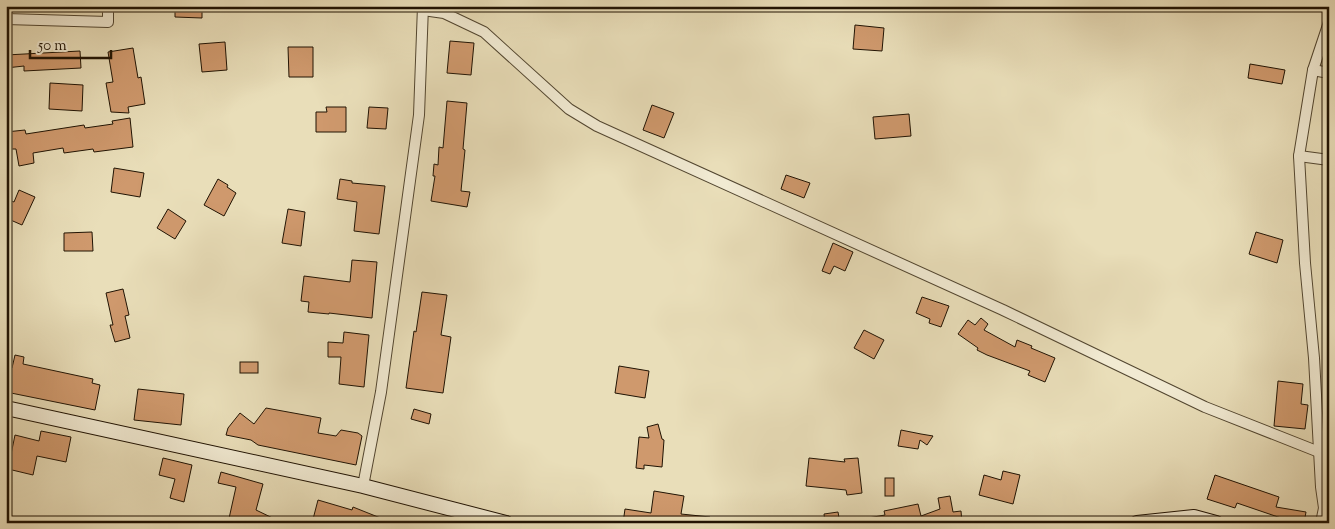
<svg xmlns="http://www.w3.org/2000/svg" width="1335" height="529" font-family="'Sorts Mill Goudy',serif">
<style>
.building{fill:#cf996d;stroke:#201303}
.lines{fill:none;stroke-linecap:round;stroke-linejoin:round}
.street-casing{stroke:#524630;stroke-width:12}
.secondary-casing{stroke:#201303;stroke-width:16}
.street{stroke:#f1ead2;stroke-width:10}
.secondary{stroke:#f1ead2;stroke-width:14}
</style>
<rect width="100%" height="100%" fill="#e9deb9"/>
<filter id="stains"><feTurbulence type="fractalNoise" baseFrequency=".004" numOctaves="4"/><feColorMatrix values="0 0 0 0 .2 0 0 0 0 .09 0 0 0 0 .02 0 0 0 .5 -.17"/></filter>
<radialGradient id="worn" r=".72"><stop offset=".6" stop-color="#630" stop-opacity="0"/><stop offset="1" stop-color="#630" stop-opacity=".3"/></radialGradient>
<g class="building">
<path d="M175,6H202V18L175,17Z"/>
<path d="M855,25L884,28L882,51L853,49Z"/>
<path d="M450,41L474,43L471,75L447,73Z"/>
<path d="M225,42L227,70L202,72L199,44Z"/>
<path d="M288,47H313V77H289Z"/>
<path d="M133,48L138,78L141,77L145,104L128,107L129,113L111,112L106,83L113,82L108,52Z"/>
<path d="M80,51L81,68L24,71V66L6,68V55Z"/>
<path d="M1250,64L1285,70L1282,84L1248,78Z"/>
<path d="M50,83L83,85L82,111L49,109Z"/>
<path d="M447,101L467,103L463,149L465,150L461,191L470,192L467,207L431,201L435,176H433L434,164L438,165L439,147L443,148Z"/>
<path d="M652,105L674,113L664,138L643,130Z"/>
<path d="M326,107H346V132H316V112H327Z"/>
<path d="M369,107L388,108L386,129L367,128Z"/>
<path d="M909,114L911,136L875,139L873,117Z"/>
<path d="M130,118L133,147L94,152L93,149L64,153L63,148L33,153L34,163L19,166L16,149H6V132L25,130L26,134L84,125L85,128L113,124L112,121Z"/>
<path d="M114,168L144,173L140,197L111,192Z"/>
<path d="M786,175L810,183L804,198L781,189Z"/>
<path d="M218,179L228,185L227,187L236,193L224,216L204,205Z"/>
<path d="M340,179L352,181V183L385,186L379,234L354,231L357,202L337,199Z"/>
<path d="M19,190L35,197L22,225L6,218V205L9,200L14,202Z"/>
<path d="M168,209L186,221L175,239L157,228Z"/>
<path d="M288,209L305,212L301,246L282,243Z"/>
<path d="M92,232L93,251H64V233Z"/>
<path d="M1256,232L1283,240L1277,263L1249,254Z"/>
<path d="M833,243L853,252L845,271L834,266L830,274L822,271Z"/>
<path d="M352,260L377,262L372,318L329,313V314L308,312L309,302L301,301L304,276L350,282Z"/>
<path d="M123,289L129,315L125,316L130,338L115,342L110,325H113L106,293Z"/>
<path d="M422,292L447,295L441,335L451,337L443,393L406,388L414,331L416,332Z"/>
<path d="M922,297L949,306L941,327L929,323L930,319L916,313Z"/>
<path d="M981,318L988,324L984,330L1015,347L1017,340L1032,346L1031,348L1055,358L1045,382L1028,375L1030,371L987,355L977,350L978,348L958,334L968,320L975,325Z"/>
<path d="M864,330L884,340L874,359L854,348Z"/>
<path d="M344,332L369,335L364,387L339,384L341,357H328V342L343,343Z"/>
<path d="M15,355L24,357L23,364L93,379L92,383L100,385L95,410L6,392V367L12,368Z"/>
<rect x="240" y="362" width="18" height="11"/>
<path d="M619,366L649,371L645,398L615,393Z"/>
<path d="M1278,381L1303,384L1301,404L1308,405L1305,429L1274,426Z"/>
<path d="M138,389L184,394L181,425L134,420Z"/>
<path d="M266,408L321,418L318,433L336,436L341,430L358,433L362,436L356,465L258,445L251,440L226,435L228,428L240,413L254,424Z"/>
<path d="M414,409L431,414L429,424L411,419Z"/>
<path d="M658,424L662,439L664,440L662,467L644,465V469L636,468L639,437L649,438L647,427Z"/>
<path d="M901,430L921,434L933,436L927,445L920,440L918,449L898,446Z"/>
<path d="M41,431L71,437L66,462L37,456L33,475L8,469L15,435L39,441Z"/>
<path d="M163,458L192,465L184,502L170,498L175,479L159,475Z"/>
<path d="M809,458L845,462L844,459L858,458L862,493L847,495L846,490L806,486Z"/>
<path d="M1003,471L1020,475L1013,504L979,495L984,475L1001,480Z"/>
<path d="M221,472L263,484L256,510L283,523H228L236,487L218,483Z"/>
<path d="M1215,475L1279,497L1276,507L1306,512L1304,523L1281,519V518L1237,503L1235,508L1207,499Z"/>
<rect x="885" y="478" width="9" height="18"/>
<path d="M654,491L684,496L681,514L710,517L709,523H623L625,509L651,513Z"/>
<path d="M950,496L953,512L961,511L962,523H940L939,519L928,523H868V518L885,515L884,511L918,504L921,516L940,509L938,498Z"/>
<path d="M318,500L352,510L353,507L393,523H312Z"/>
<path d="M838,512L840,523H825L824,514Z"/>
</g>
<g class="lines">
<defs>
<g id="street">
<path d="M423,10L444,13L484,32L569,109L597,126L1003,310L1205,407L1319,452"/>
<path d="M6,19L108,22V6"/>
<path d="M1313,70L1329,73"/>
<path d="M1299,156L1329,160"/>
<path d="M363,486L381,392L419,115L423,6"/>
<path d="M1321,523L1324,508L1321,487L1314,358L1305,263L1299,156L1313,70L1329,22"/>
</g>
<g id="secondary">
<path d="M6,408L363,486L506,523"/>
<path d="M1137,523L1194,517L1216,523"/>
</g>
</defs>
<use href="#street" class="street-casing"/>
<use href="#secondary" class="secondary-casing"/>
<use href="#street" class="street"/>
<use href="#secondary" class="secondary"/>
</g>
<rect width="1335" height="529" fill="none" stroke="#e9deb9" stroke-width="25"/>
<rect x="8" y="8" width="1320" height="514" fill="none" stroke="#201303" stroke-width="2.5"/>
<rect x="12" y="12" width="1310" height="504" fill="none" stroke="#201303"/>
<path d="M30 50v8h81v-8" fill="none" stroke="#201303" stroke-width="2.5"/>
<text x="38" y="50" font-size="15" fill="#201303" stroke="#f1ead2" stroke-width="4" paint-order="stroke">50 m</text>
<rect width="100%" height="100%" filter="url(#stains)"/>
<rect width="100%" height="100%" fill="url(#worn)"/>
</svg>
